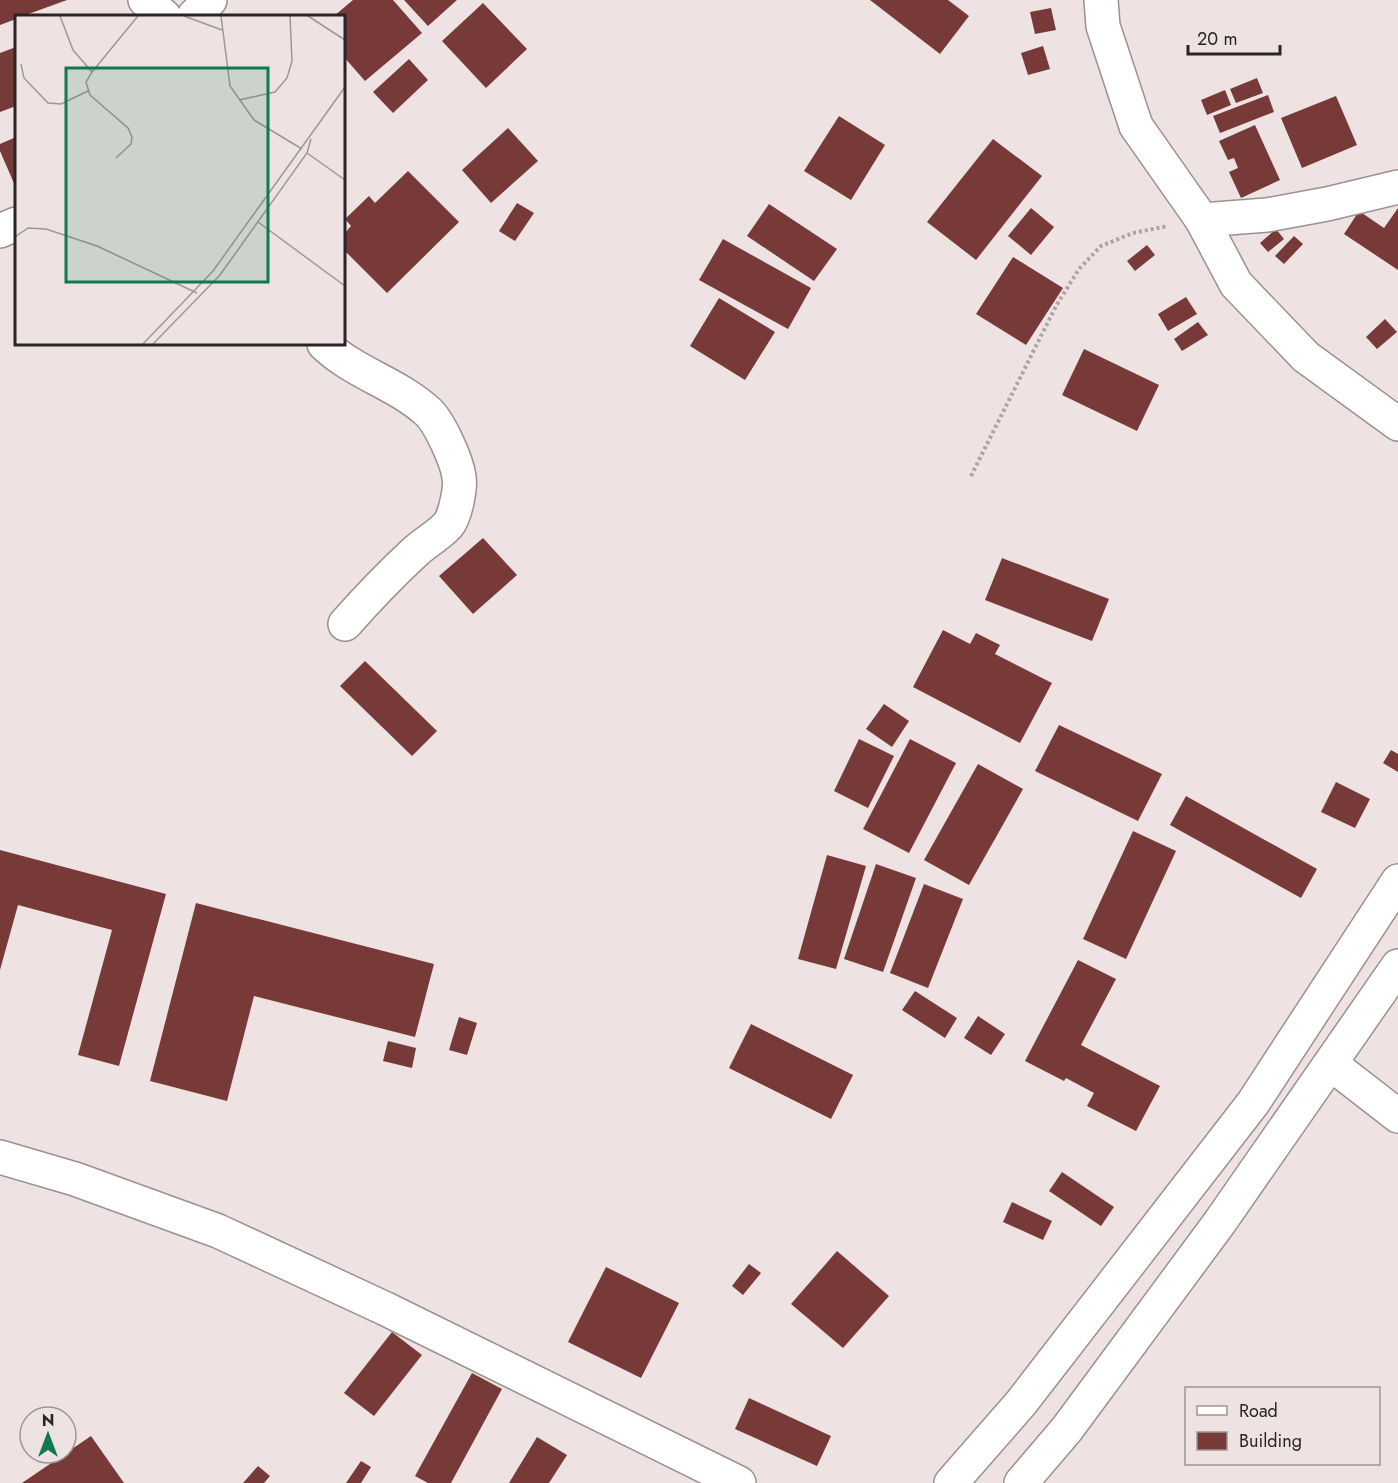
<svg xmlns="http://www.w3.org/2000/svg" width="1398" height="1483" font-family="Jost,sans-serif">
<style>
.building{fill:#773a39}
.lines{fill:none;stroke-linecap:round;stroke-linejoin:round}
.minor-casing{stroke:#9b9190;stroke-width:36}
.primary-casing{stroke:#9b9190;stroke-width:36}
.path{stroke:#aca3a2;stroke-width:4;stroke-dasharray:3 3;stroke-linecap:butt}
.minor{stroke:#fff;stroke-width:33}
.primary{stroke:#fff;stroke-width:33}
.inset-road{fill:none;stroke:#9f9796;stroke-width:1.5}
.view{fill:#107852;fill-opacity:0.15;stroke:#107852;stroke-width:3}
.inset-edge{fill:none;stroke:#292524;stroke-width:3}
</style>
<rect width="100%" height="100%" fill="#eee3e2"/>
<g class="building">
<path d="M0,0H67L23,16H16V19L0,25Z"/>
<path d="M353,0H393L422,33L365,81L344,57V16H334Z"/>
<path d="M404,0H457L428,26Z"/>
<path d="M870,0H948L969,16L940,54Z"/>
<path d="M483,3L527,49L486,88L442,41Z"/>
<path d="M1051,8L1056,30L1035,34L1030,12Z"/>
<path d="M1043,46L1050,69L1028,75L1021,53Z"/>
<path d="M16,47V106L0,112V53Z"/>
<path d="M409,59L428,80L393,113L373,92Z"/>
<path d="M1257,78L1263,93L1236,103L1230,89Z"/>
<path d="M1225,90L1231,105L1207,115L1201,100Z"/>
<path d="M1268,95L1274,112L1220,133L1213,116Z"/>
<path d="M1336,96L1357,145L1302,168L1281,118Z"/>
<path d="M839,116L885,145L851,200L804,171Z"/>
<path d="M1255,125L1280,180L1241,198L1229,172L1238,168L1234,158L1228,160L1219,141Z"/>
<path d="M508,128L538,161L491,203L462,170Z"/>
<path d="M16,137V188L0,151V144Z"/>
<path d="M993,139L1042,176L976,260L927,222Z"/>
<path d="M408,171L459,222L387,293L344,250V234L351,226L345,219L369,196L375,203Z"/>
<path d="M517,203L534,213L515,241L499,231Z"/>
<path d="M769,204L837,249L814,281L747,236Z"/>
<path d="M1031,208L1054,227L1031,255L1008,236Z"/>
<path d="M1398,208V270L1344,234L1359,211L1384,228Z"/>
<path d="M1276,229L1284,239L1268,252L1260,243Z"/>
<path d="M1294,236L1303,244L1284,264L1275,256Z"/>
<path d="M723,239L811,288L788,329L699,280Z"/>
<path d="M1147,245L1155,255L1135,271L1127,261Z"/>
<path d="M1013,257L1063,288L1026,345L976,314Z"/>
<path d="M1186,297L1197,314L1168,331L1158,314Z"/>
<path d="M719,298L775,332L745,380L690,346Z"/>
<path d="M1385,319L1397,332L1377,349L1366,337Z"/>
<path d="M1198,322L1208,335L1182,351L1174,339Z"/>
<path d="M1084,349L1159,385L1137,431L1062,395Z"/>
<path d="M483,538L517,575L473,614L439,576Z"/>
<path d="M1002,558L1109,599L1092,641L985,600Z"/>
<path d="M943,630L970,644L976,633L1000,645L995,654L1052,683L1020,743L913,687Z"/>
<path d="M365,661L437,731L412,756L340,686Z"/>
<path d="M884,704L909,721L892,747L866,729Z"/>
<path d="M1059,725L1162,774L1138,821L1035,771Z"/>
<path d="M859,739L894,756L868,808L834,791Z"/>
<path d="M910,739L956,763L909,853L863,829Z"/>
<path d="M1391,750L1398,754V772L1383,763Z"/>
<path d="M978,764L1023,789L969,885L924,860Z"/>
<path d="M1336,782L1370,799L1355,828L1321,812Z"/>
<path d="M1186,796L1317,869L1301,898L1170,825Z"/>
<path d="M1133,831L1176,851L1126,959L1083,939Z"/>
<path d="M0,850L166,894L119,1066L78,1055L112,930L18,905L0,970Z"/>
<path d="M827,855L866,866L836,969L798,959Z"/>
<path d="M876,864L916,878L883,972L844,959Z"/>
<path d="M924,884L963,899L928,988L890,973Z"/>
<path d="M196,903L434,964L415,1037L254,996L227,1101L150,1081Z"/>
<path d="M1078,960L1116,979L1081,1045L1160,1086L1136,1131L1087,1106L1094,1093L1066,1078L1064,1081L1025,1061Z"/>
<path d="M915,991L957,1018L945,1038L902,1010Z"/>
<path d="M978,1016L1005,1034L991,1055L964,1038Z"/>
<path d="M459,1017L477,1023L467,1055L449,1050Z"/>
<path d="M751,1024L853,1075L831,1119L729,1068Z"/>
<path d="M388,1041L416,1048L412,1068L383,1061Z"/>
<path d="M1062,1172L1114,1207L1101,1226L1049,1191Z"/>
<path d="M1012,1202L1052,1221L1043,1240L1003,1222Z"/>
<path d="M837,1251L889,1296L843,1348L791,1304Z"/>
<path d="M749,1264L761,1273L743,1295L732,1286Z"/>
<path d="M606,1267L679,1303L641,1378L568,1342Z"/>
<path d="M392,1332L422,1355L374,1416L344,1393Z"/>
<path d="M472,1373L502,1389L451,1483H428L415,1476Z"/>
<path d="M749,1398L831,1436L817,1466L735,1429Z"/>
<path d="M91,1436L124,1483H22Z"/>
<path d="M537,1437L567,1455L549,1483H509Z"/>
<path d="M361,1461L371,1467L361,1483H346Z"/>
<path d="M258,1466L270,1476L264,1483H243Z"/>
</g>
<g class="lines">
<defs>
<g id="minor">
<path d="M145,0L164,16"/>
<path d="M194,16L210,0"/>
<path d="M1202,220L1267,215L1327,204L1398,187"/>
<path d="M0,231L16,224"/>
<path d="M324,344C354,373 396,383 427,411C439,421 457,461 459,477C461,488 455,517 448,525C439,535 426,542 416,551C391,574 368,598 345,624"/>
<path d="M1331,1064L1398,1116"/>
<path d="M0,1157L75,1179L218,1231L386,1309L739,1483"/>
</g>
<g id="primary">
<path d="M1101,0L1103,26L1136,126L1202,220L1236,284L1306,357L1398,424"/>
<path d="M951,1483L1021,1403L1253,1103L1398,881"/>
<path d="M1021,1483L1067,1429L1220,1222L1398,966"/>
</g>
</defs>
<use href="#minor" class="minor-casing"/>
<use href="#primary" class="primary-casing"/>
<path class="path" d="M971,476L1056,306L1079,269L1101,246L1133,233L1168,226"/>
<use href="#minor" class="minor"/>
<use href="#primary" class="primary"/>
</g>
<g transform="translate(15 15)">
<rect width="330" height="330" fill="#eee3e2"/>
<path class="inset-road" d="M45,1L58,35L77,57L123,1M169,1L207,15M206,1L215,71L239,105L287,134M293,1L330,25M6,49L9,63L33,88L46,89L73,76M77,57L71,67L75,80L113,113L117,122L116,129L101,143M224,85L260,77L272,63L277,46L275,1M292,138L330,165M243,207L330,271M0,222L13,213L31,214L82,231L182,278M128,329L198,256L330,72M138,329L205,260L292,138L296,124"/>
<path class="view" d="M51,53H253V267H51Z"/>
<rect width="330" height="330" class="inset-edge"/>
</g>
<rect x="1185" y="1387" width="195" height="78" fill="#eee3e2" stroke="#9f9796" stroke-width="1.5"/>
<rect x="1197" y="1406" width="30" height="9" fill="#ffffff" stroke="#9f9796" stroke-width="1.5"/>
<text x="1239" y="1417" font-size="18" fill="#292524">Road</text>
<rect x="1197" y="1432" width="30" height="18" fill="#773a39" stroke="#9f9796" stroke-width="1.5"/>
<text x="1239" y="1447" font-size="18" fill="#292524">Building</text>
<g transform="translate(48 1435)"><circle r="28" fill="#eee3e2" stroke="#9f9796" stroke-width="1.5"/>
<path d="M0-4.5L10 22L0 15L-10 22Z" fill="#107852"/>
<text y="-9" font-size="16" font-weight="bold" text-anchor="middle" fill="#292524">N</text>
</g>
<path d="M1188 45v9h92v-9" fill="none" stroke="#292524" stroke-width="3"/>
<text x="1197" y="45" font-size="18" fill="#292524" stroke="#eee3e2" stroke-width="4.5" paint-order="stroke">20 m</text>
</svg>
